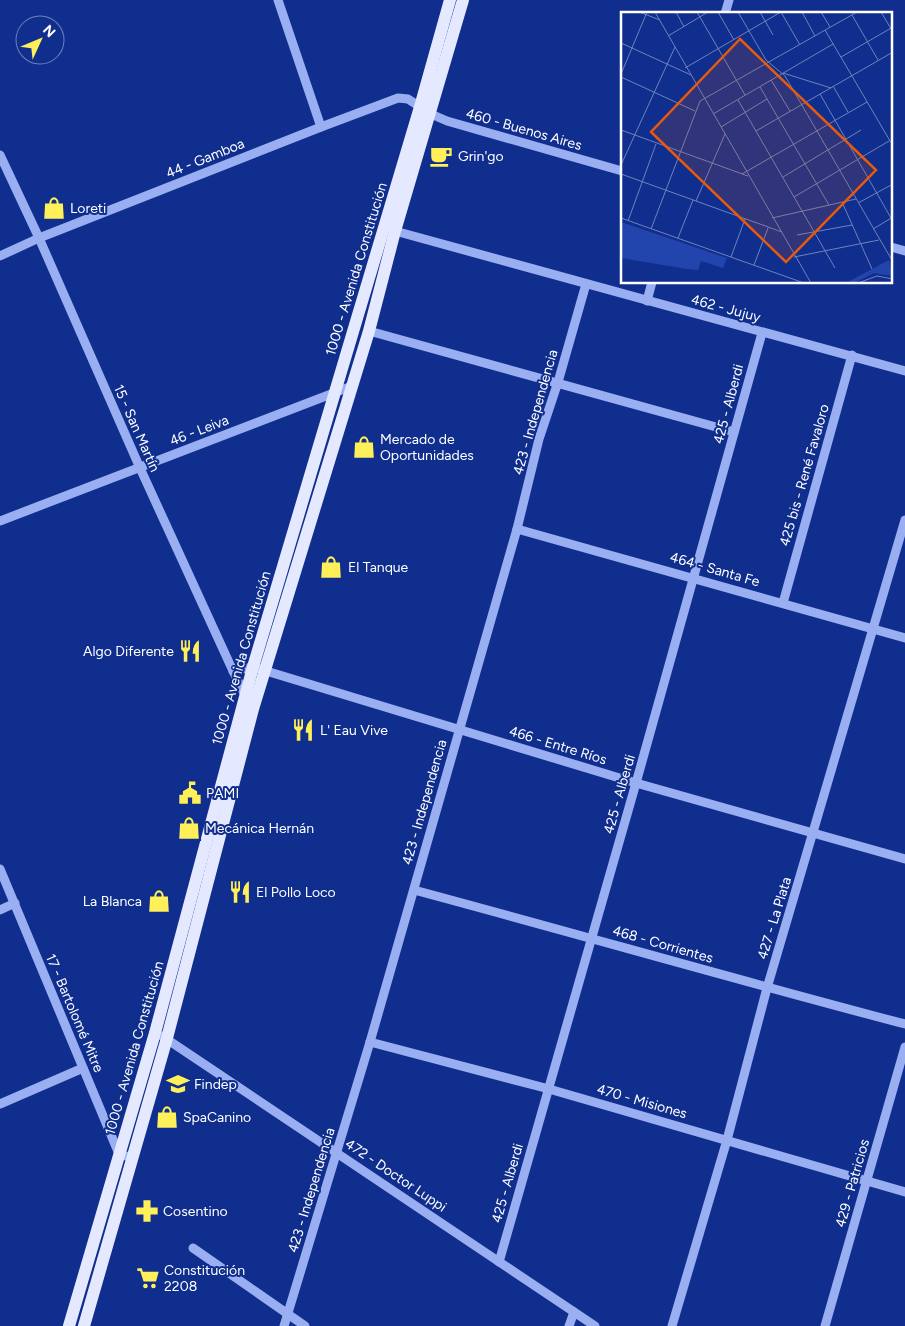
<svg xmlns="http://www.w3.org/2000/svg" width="905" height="1326" font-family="Figtree,sans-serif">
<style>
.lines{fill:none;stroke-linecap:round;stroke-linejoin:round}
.minor{stroke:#99aff2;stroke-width:9}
.major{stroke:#e4e9ff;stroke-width:12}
.labels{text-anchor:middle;stroke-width:4;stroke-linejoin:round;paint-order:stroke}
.street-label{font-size:14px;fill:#fff;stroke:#102e8d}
.poi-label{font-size:14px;fill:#fff;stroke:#102e8d;text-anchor:start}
.inset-road{fill:none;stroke:#7082bb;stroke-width:1}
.view{fill:#e8590c;fill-opacity:0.15;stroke:#e8590c;stroke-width:2.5}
.inset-edge{fill:none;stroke:#fff;stroke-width:2.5}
</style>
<rect width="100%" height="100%" fill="#102e8d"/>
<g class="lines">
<g class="minor">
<path d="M278,0L321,127"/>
<path d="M725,14L729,0"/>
<path d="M0,155L39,238L140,468L233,671L246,697"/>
<path d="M395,231L905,371"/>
<path d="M891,247L905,251"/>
<path d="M0,256L39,238L321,127L398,98L408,99L431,114L447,121L622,171"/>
<path d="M647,301L652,282"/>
<path d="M369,331L734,432"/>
<path d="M0,521L352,386"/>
<path d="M517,529L905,638"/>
<path d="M783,603L852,355"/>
<path d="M233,671L253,667L636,783L905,859"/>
<path d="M0,869L119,1154L133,1158"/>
<path d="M414,890C578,934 741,981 905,1024"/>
<path d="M0,910L15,903"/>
<path d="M162,1036L595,1326"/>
<path d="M370,1042L549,1089L905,1192"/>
<path d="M0,1104L83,1068"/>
<path d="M193,1248L305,1326"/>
<path d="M499,1262L636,783L762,333"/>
<path d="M284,1326L370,1042L517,529L539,439L558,382L586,284"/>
<path d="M569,1326L574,1312"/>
<path d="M672,1326L727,1140L767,988L905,520"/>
<path d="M825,1326L905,1047"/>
</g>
<g class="major">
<path d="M69,1326L155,1033L253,667L420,107L450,0"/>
<path d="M84,1326L167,1038L253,709L369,331L395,231L463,0"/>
</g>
</g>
<defs>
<symbol id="cafe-bare" viewBox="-9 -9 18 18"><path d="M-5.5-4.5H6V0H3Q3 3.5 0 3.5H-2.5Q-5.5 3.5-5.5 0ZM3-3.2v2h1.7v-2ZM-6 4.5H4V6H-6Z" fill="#fff05a" stroke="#102e8d" stroke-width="2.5" paint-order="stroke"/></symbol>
<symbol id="shop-bare" viewBox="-9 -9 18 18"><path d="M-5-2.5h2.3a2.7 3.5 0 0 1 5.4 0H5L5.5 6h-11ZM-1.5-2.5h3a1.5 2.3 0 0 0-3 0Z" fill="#fff05a" stroke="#102e8d" stroke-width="2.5" paint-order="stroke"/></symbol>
<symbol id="restaurant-bare" viewBox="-9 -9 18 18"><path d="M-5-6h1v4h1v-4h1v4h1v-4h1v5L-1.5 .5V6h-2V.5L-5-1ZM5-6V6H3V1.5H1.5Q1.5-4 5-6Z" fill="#fff05a" stroke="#102e8d" stroke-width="2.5" paint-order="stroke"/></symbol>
<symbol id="civic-bare" viewBox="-9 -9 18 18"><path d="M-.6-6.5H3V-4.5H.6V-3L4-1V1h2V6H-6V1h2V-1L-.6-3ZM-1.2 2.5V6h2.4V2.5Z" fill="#fff05a" stroke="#102e8d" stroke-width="2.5" paint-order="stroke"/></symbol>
<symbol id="university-bare" viewBox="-9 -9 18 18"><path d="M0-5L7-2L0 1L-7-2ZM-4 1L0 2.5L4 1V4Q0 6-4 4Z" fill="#fff05a" stroke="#102e8d" stroke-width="2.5" paint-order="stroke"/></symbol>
<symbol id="pharmacy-bare" viewBox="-9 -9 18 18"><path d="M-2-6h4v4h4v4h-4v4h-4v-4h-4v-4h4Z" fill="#fff05a" stroke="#102e8d" stroke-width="2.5" paint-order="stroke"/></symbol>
<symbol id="supermarket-bare" viewBox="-9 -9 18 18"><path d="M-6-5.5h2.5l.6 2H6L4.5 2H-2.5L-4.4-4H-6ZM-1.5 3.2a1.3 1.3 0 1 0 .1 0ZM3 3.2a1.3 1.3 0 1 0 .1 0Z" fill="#fff05a" stroke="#102e8d" stroke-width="2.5" paint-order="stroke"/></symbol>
</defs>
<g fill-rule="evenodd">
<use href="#cafe-bare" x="425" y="140" width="32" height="32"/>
<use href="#shop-bare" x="38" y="192" width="32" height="32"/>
<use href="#shop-bare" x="348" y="431" width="32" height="32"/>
<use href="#shop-bare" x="315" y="551" width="32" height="32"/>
<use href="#restaurant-bare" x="174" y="635" width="32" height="32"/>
<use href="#restaurant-bare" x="287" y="714" width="32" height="32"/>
<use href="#civic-bare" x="174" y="777" width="32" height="32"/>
<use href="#shop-bare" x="173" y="812" width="32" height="32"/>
<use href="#restaurant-bare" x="224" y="876" width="32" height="32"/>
<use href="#shop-bare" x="143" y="885" width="32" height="32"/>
<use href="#university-bare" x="162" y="1068" width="32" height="32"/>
<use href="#shop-bare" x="151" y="1101" width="32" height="32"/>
<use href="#pharmacy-bare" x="131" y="1195" width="32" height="32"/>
<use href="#supermarket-bare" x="132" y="1262" width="32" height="32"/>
</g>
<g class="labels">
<g class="street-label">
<text transform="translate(524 129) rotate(16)" y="5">460 - Buenos Aires</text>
<text transform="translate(205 158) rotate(-22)" y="5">44 - Gamboa</text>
<text transform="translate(356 269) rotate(-73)" y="5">1000 - Avenida Constitución</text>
<text transform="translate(726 308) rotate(15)" y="5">462 - Jujuy</text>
<text transform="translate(728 404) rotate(-75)" y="5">425 - Alberdi</text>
<text transform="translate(535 412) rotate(-74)" y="5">423 - Independencia</text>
<text transform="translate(137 428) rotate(66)" y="5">15 - San Martín</text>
<text transform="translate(199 430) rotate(-21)" y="5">46 - Leiva</text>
<text transform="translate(804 475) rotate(-74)" y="5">425 bis - René Favaloro</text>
<text transform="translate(715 569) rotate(16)" y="5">464 - Santa Fe</text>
<text transform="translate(241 658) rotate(-74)" y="5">1000 - Avenida Constitución</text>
<text transform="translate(558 745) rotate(17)" y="5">466 - Entre Ríos</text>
<text transform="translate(619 794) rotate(-74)" y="5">425 - Alberdi</text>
<text transform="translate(424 802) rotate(-74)" y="5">423 - Independencia</text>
<text transform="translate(774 918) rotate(-73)" y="5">427 - La Plata</text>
<text transform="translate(663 944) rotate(16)" y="5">468 - Corrientes</text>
<text transform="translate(75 1013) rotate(67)" y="5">17 - Bartolomé Mitre</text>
<text transform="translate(134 1048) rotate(-74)" y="5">1000 - Avenida Constitución</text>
<text transform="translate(642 1101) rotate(16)" y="5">470 - Misiones</text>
<text transform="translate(396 1175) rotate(34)" y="5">472 - Doctor Luppi</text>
<text transform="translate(507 1183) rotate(-74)" y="5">425 - Alberdi</text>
<text transform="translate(852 1183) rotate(-74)" y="5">429 - Patricios</text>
<text transform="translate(311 1190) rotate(-73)" y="5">423 - Independencia</text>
</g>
<g class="poi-label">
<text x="458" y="161">Grin'go</text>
<text x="70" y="213">Loreti</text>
<text x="380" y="444">Mercado de<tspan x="380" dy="16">Oportunidades</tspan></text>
<text x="348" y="572">El Tanque</text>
<text x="174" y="656" text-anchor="end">Algo Diferente</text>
<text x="320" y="735">L' Eau Vive</text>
<text x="206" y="798">PAMI</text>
<text x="205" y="833">Mecánica Hernán</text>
<text x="256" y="897">El Pollo Loco</text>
<text x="142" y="906" text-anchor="end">La Blanca</text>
<text x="194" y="1089">Findep</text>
<text x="183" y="1122">SpaCanino</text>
<text x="163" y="1216">Cosentino</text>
<text x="164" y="1275">Constitución<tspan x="164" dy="16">2208</tspan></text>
</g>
</g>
<g transform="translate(621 12)">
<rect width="271" height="271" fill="#102e8d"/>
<path d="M0,210L106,246L102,256L80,249L77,258L66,257L0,246ZM268,248L271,264L253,261L233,271H225Z" fill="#2245ad"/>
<path class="inset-road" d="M18,0L39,8M34,0L190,271M55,0L63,15M76,0L124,83M97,0L113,28M117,0L145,48L164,64L272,250M139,0L152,23M181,0L194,24M200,0L209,15M260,0L272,20M231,3L257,48M204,18L272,134M47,24L87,0M0,31L70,63M220,45L272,15M64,56L160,0L179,33M162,61L210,76M0,62L26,0M0,65L74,99M150,68L169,99M212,74L227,100M139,75L208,193M199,82L270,206M117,88L214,256M92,102L212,32M100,115L146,87M0,118L127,164M135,119L272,40M0,153L54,35M0,162L161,220M121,162L246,90M162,165L240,118M173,185L268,129M75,189L104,122M221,190L251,257M237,191L272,172M0,206L183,271M151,206L235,187M7,209L35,132M30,217L79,89L236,0M252,217L272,205M176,223L231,213M57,226L72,188M110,245L124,207M173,245L258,228M133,253L147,216M237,271L256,264L272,267"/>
<path class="view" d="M119,27L255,158L165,250L30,120Z"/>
<rect width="271" height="271" class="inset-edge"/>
</g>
<g transform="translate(40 40) rotate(46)"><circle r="24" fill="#102e8d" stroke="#7082bb"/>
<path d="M0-4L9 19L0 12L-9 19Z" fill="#fff05a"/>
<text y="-8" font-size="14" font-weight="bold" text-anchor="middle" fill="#ffffff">N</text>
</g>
</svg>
